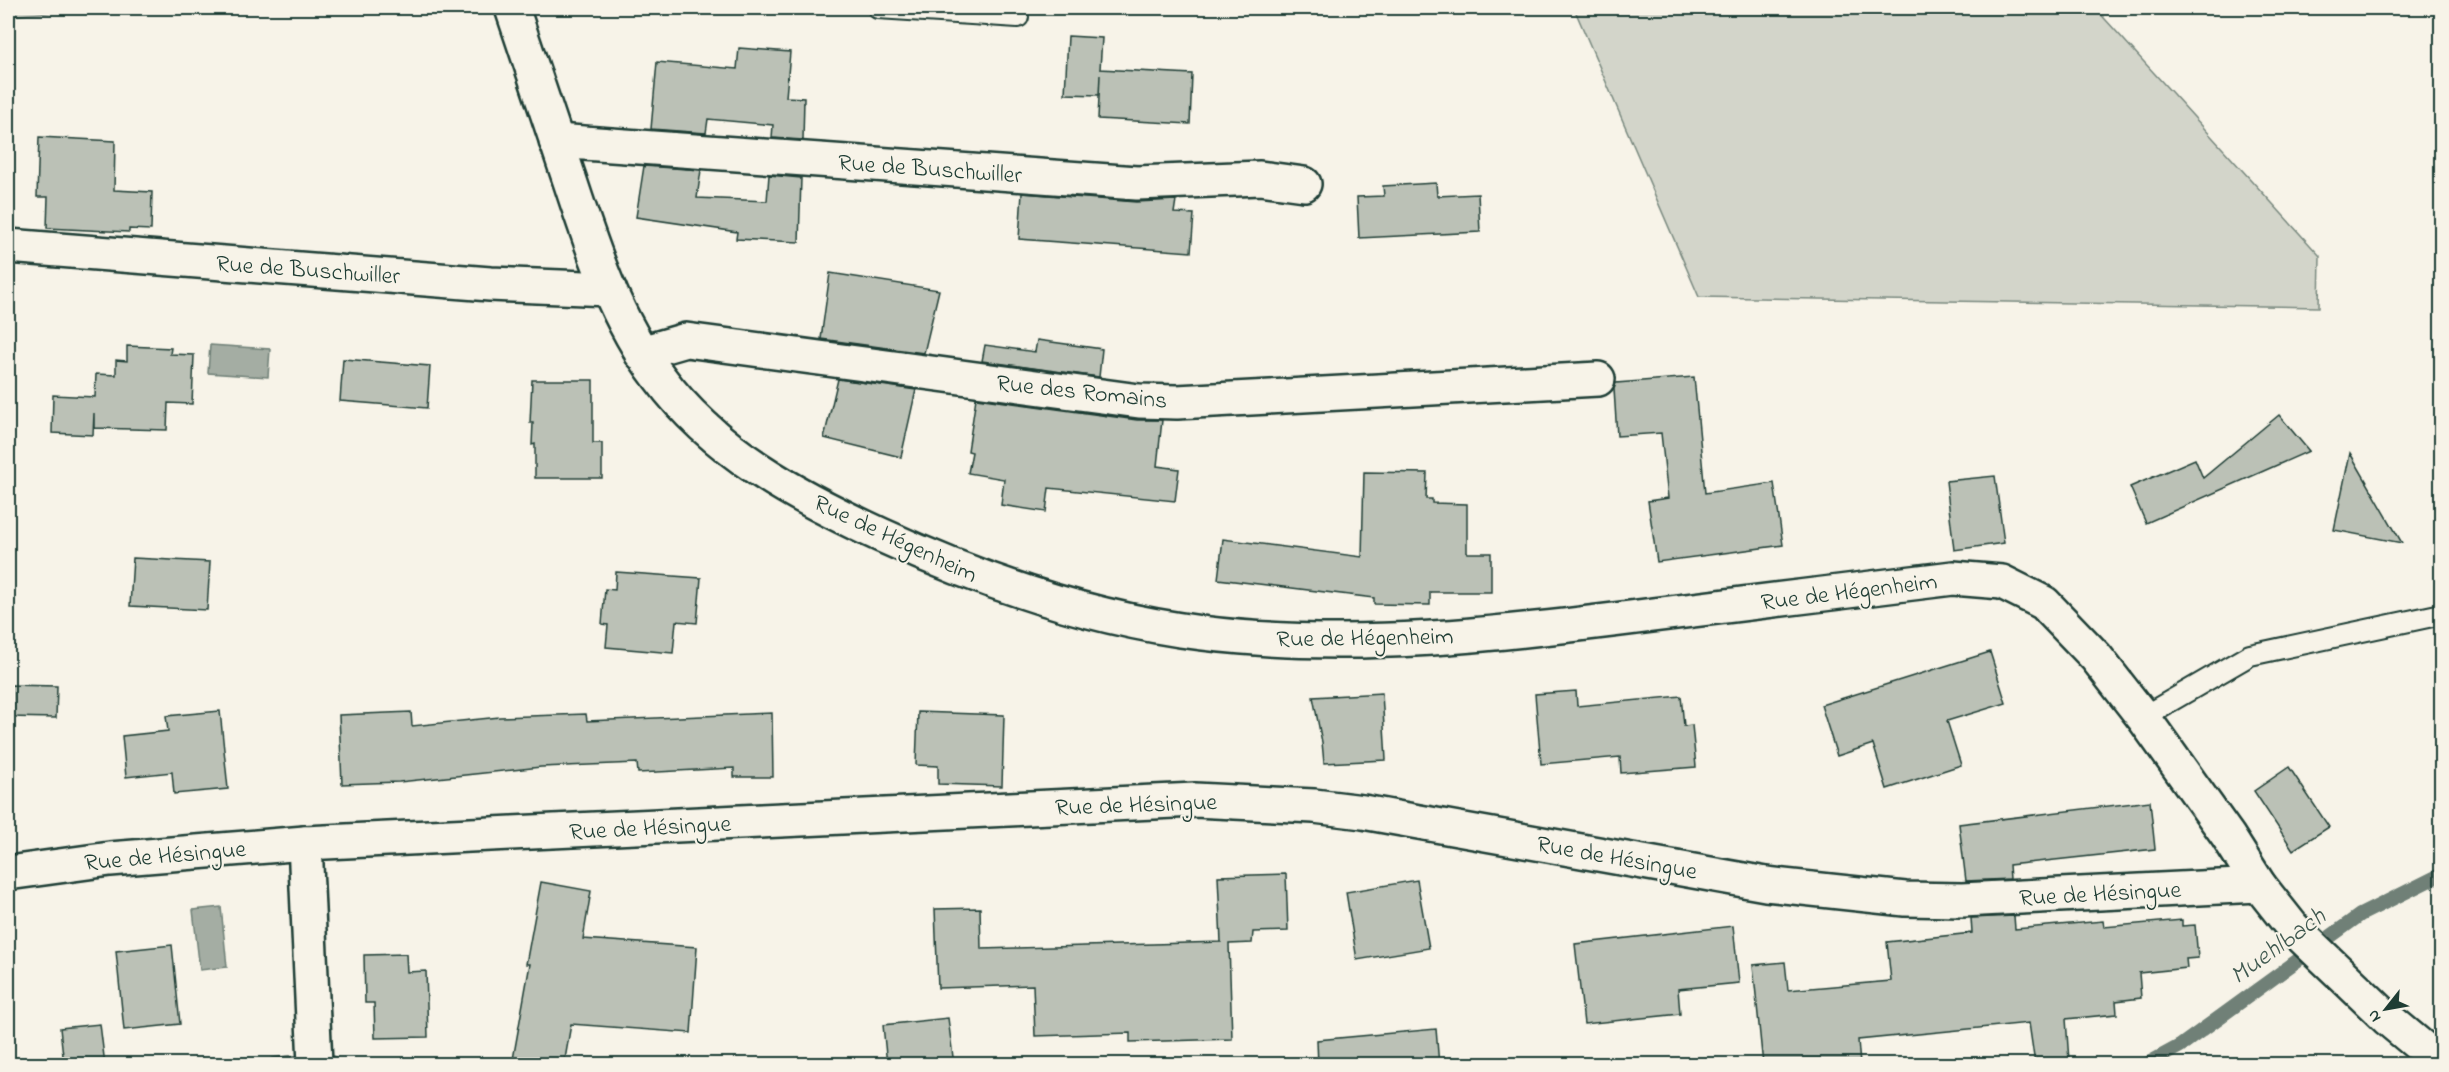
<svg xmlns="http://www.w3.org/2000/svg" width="2449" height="1072" font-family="'Indie Flower',sans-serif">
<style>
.green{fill:#d3d5ca;stroke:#79897f;stroke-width:1.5}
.water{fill:#a4ada3;stroke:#6f8077;stroke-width:1.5}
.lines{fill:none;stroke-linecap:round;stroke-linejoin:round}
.stream{stroke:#6f8077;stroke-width:14}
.building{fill:#bbc1b6;stroke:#1f3d34;stroke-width:1.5}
.service-casing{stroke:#1f3d34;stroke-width:24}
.minor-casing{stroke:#1f3d34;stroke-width:38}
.tertiary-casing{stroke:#1f3d34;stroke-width:38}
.service{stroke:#f7f3e8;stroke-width:20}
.minor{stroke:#f7f3e8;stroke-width:33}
.tertiary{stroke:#f7f3e8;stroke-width:33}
.labels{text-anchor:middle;stroke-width:4.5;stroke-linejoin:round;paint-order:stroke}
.street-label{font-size:24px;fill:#1f3d34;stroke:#f7f3e8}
.water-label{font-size:26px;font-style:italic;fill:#405950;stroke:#f7f3e8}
</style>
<rect width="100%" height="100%" fill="#f7f3e8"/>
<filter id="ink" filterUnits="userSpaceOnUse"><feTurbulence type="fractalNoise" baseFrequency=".0167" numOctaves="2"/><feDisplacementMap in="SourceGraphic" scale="12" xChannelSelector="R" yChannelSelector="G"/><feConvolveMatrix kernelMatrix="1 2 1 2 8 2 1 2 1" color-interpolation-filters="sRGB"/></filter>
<g filter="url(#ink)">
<g class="green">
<path d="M8,8H102L8,16Z"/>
<path d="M1574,8H2095L2320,256L2319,307L1699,297Z"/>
</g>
<g class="water">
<path d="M210,345L270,349L268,377L208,373Z"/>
<path d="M221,907L227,967L200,970L193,910Z"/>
</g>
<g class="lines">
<g class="stream">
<path d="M275,1064L290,1062H332L333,1064"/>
<path d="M2147,1064L2180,1046L2360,915L2442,874"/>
</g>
</g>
<g class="building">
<path d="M1068,36L1102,38L1100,69L1192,74L1190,124L1098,119L1100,75L1099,95L1065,94Z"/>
<path d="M739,48L790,52L786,97L804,98L803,140L772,138L773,125L708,119L706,133L651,129L657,62L737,69Z"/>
<path d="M39,137L115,141L114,190L152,192L151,230L129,229V232L47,228L48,197H37Z"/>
<path d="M644,166L701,170L697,198L767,201L769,175L801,178L799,242L736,239L737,232L636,217Z"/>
<path d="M1436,183L1437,196L1478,194L1480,232L1359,238L1357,197L1384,196L1383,186Z"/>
<path d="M1022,193L1136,202L1176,200L1174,213L1194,214L1191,252L1019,239Z"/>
<path d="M830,273L939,290L924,353L821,339Z"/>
<path d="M1037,340L1102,349L1099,377L982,361L985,345L1035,352Z"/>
<path d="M127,346L171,348L170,354L194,355L192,404L168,403L167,430L94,428V413L93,435L52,433L53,395L95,397L96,374L116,375V360L127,361Z"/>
<path d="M343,359L430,366L427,408L340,401Z"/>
<path d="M1694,377L1705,493L1774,483L1783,545L1657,562L1648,501L1668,498L1661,433L1617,436L1614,389L1616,383Z"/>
<path d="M838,379L916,390L901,457L824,438Z"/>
<path d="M532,380H593V443H602V478H535V444L532,445L533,423H530Z"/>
<path d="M976,398L1137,420H1162L1157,466L1179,469L1175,501L1049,488L1046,512L1001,505L1004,479L968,473L972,452L968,451Z"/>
<path d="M2279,415L2309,451L2146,523L2130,487L2195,459L2203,478Z"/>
<path d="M2350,453L2402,543L2334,530Z"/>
<path d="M1364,472L1427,473L1426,499H1432V503L1467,504V553H1491V592H1430V605L1374,604V598L1218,579L1223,539L1362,557Z"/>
<path d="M1995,476L2004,543L1954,550L1946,481Z"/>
<path d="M133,558L210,562L207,610L130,606Z"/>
<path d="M616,572L701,578L697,623L676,621L673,653L606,647L608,625L602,624L605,589L615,590Z"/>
<path d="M1990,652L2006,703L1947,721L1961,765L1887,789L1873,744L1837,756L1821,705Z"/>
<path d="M8,685L57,686L56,718L8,717Z"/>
<path d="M1576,691L1577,706L1681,696L1684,726L1692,725L1696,767L1621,773L1620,757L1541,764L1535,694Z"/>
<path d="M1382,693L1386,760L1324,763L1322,742L1313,697Z"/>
<path d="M220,711L228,789L174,794L172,772L126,777L122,736L168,731L166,716Z"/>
<path d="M411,712L412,726L500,717L586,714L587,721L772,713L773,777H734V768L638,773L637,763L541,767L399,782L342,784L339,715Z"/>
<path d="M918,712L1004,715L1002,786L938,784V766L916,765Z"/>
<path d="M2289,767L2329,827L2293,850L2254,791Z"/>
<path d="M2150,801L2155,849L2009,865L2010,879L1966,881L1959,824Z"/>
<path d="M1286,874L1288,931L1253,932L1252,943L1229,944L1232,1039L1130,1042V1033L1035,1036L1033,985L938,988L935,909L980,908L981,949L1221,942L1218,876Z"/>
<path d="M1417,880L1429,948L1357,960L1346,892Z"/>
<path d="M541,882L591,891L583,939L697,947L691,1033L571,1024L564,1065H512L530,964H526Z"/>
<path d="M2014,916L2015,929L2103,921L2104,927L2182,920V926L2195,925L2198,958L2186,959L2187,968L2139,973L2141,998L2116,1001L2117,1014L2066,1019L2069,1061L2035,1064L2029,1023L1858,1040L1860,1065H1763L1753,965L1785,962L1788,990L1891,981L1887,942L1972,933L1971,918Z"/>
<path d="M1733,926L1739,983L1678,989L1680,1014L1584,1024L1575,944Z"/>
<path d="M172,945L180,1024L124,1030L116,951Z"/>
<path d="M406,954L407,972L426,971L428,1037L375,1038L374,1003H365L364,955Z"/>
<path d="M948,1018L954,1065H887L883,1025Z"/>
<path d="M100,1024L105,1065H64L60,1028Z"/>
<path d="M1436,1029L1439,1065H1318L1317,1040Z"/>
</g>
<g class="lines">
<defs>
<g id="service">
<path d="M878,8L1018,17"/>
<path d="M2143,717L2250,655L2442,614"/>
</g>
<g id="minor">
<path d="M556,141L1137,183L1260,178L1304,184"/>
<path d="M8,246L490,284L609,289"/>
<path d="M641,353L686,340L1139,401L1177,402L1598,379"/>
<path d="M305,843L315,1064"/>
</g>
<g id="tertiary">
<path d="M512,8C532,66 551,125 571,184C593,251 616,321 659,377C714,452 798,497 881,535C983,582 1090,619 1202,633C1352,652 1505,634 1653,615C1753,603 1853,590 1953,578L2002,582L2044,603L2096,657L2143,717L2228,836L2259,885L2293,928L2388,1019L2442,1064"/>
<path d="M8,873L110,859L305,843L1195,800L1314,806L1363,812L1766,884L1905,899L1962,900L2259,885"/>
</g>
</defs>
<use href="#service" class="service-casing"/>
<use href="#minor" class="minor-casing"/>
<use href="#tertiary" class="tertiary-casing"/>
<use href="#service" class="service"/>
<use href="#minor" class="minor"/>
<use href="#tertiary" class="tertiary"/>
</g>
</g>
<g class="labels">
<g class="street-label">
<text transform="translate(930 168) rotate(4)" y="8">Rue de Buschwiller</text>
<text transform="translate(308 269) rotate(4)" y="8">Rue de Buschwiller</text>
<text transform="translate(1082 391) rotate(6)" y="8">Rue des Romains</text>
<text transform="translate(896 538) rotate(25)" y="8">Rue de Hégenheim</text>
<text transform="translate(1849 591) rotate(-7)" y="8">Rue de Hégenheim</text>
<text transform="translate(1365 637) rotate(-1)" y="8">Rue de Hégenheim</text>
<text transform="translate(1136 804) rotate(-2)" y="8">Rue de Hésingue</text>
<text transform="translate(650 827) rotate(-3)" y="8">Rue de Hésingue</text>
<text transform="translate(165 855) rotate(-5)" y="8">Rue de Hésingue</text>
<text transform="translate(1617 857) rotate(10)" y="8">Rue de Hésingue</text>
<text transform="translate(2100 893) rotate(-3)" y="8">Rue de Hésingue</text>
</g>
<g class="water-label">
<text transform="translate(2277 945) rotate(-36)" y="9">Muehlbach</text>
</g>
</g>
<rect width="2449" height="1072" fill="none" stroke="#f7f3e8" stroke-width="30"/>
<rect x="15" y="15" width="2419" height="1042" fill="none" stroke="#1f3d34" stroke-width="2" filter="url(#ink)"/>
<g transform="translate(2386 1009) rotate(239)" stroke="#f7f3e8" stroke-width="4.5" paint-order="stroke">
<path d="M0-4.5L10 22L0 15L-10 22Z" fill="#1f3d34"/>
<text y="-9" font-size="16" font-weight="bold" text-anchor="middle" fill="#1f3d34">N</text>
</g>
</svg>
